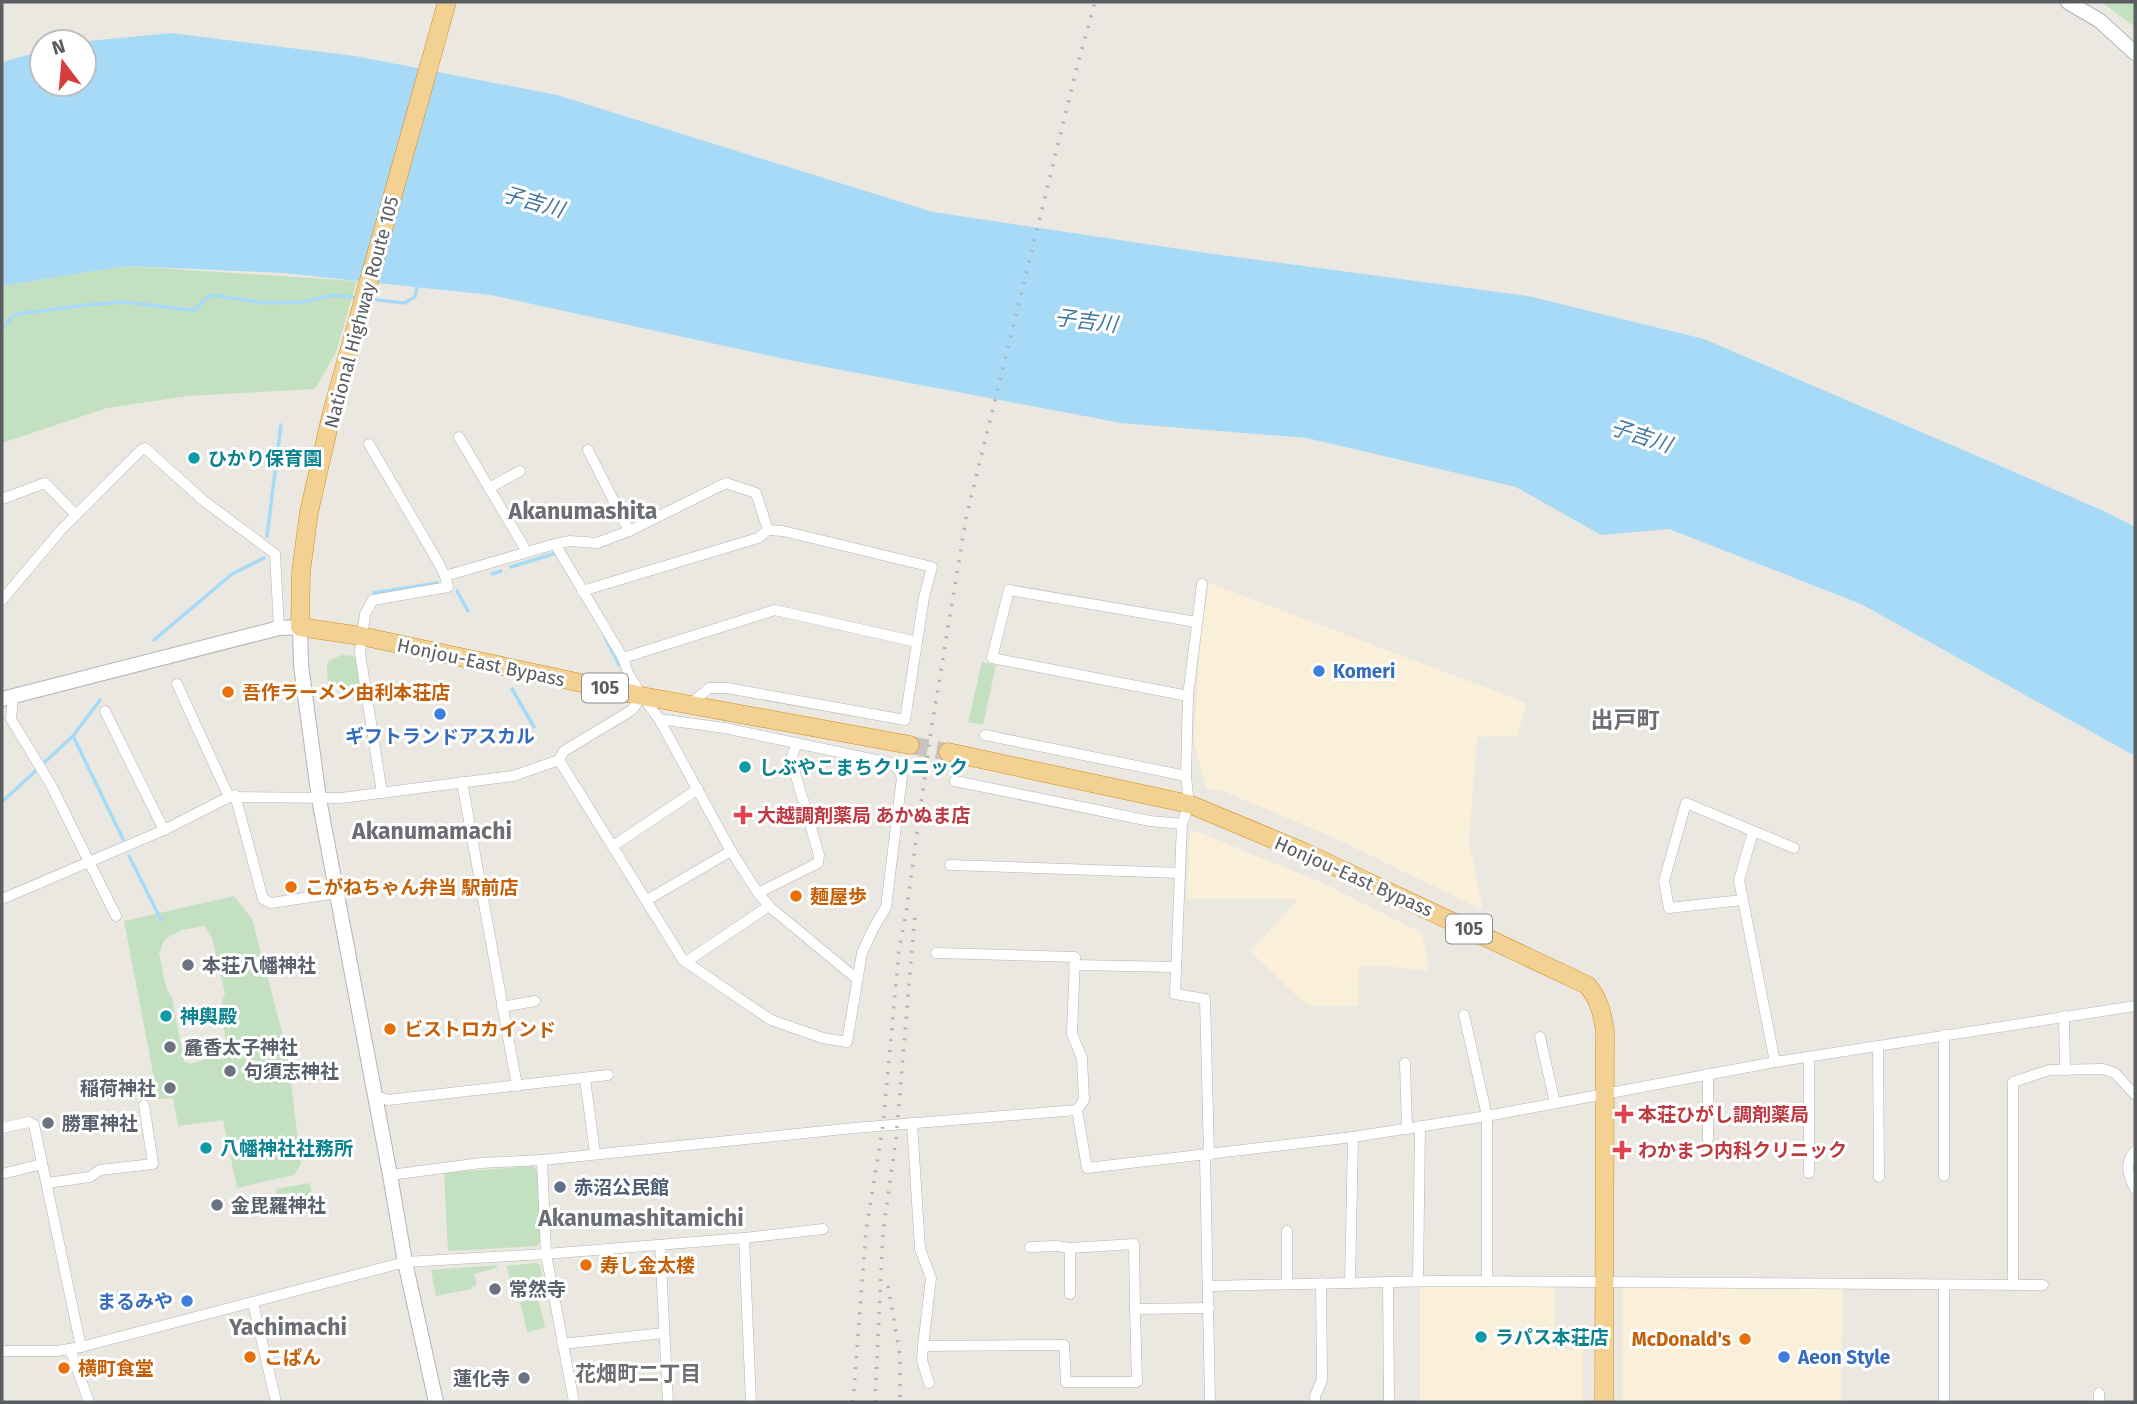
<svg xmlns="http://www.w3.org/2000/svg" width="2137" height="1404" font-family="'Fira Sans','Noto Sans JP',sans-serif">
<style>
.commercial{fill:#faefd8}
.green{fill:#c3e1c0;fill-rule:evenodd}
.water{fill:#a7daf6}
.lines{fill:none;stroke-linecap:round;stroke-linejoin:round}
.stream{stroke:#a7daf6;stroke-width:3.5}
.highway-tunnel{stroke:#c7c6c1;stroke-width:18;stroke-dasharray:18 9;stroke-linecap:butt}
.street-casing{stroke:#b2b4b8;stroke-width:11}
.secondary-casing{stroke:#b1b5b8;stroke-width:16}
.highway-casing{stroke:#d68a17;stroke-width:19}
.street{stroke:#fff;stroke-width:10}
.secondary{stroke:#fff;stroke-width:14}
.highway{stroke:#f2d192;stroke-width:18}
.rail{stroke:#b0b1b1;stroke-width:3.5;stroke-dasharray:2 9;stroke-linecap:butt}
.culture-dot{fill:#0f9aa8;stroke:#fff;stroke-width:2.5}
.shop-dot{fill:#3f7fe0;stroke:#fff;stroke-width:2.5}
.food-dot{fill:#e8710a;stroke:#fff;stroke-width:2.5}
.health-dot{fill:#e0444e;stroke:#fff;stroke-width:2.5}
.worship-dot{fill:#6b7280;stroke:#fff;stroke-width:2.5}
.service-dot{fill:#5c6f8a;stroke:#fff;stroke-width:2.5}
.labels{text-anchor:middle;stroke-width:6;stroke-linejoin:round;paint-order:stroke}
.shield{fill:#fff;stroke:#8c8e90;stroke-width:2}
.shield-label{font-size:18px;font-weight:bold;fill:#5a5e61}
.street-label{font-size:19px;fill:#5a5e61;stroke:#fff}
.culture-label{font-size:19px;font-weight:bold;fill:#0d838f;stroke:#fff;text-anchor:start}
.shop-label{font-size:19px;font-weight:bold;fill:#366cbe;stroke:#fff;text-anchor:start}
.food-label{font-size:19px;font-weight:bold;fill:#c56008;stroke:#fff;text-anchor:start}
.health-label{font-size:19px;font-weight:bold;fill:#be3a42;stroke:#fff;text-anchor:start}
.worship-label{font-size:19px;font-weight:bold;fill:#5b616d;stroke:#fff;text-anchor:start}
.service-label{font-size:19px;font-weight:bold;fill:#4e5e75;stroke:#fff;text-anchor:start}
.water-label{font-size:21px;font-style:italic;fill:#44779d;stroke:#fff}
.neighbourhood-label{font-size:21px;font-weight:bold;fill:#6b6f73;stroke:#fff}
.quarter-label{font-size:23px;font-weight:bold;fill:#6b6f73;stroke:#fff}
</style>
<rect width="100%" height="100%" fill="#ebe8e1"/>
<g class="commercial">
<path d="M1209,583L1527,703L1517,736L1477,737L1469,842L1483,910L1328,835L1218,789H1206L1194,742L1200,639Z"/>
<path d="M1190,831H1196L1325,884L1422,933L1429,971L1384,966L1359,967L1358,1006H1311L1304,1003L1250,951L1299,899H1187Z"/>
<path d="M1420,1286H1555V1349H1583V1402H1420Z"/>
<path d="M1622,1286L1843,1287L1841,1402H1622Z"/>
</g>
<g class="green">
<path d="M2101,2H2135V27Z"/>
<path d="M126,266L357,281L336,352L315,389L188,396L107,408L2,443V286Z"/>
<path d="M342,655L352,656L358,659L361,685L328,688L327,664L330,660Z"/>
<path d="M982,662L996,665L983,725L968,722Z"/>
<path d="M234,896L252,919L287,1050L301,1164L294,1175L237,1188L223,1120L178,1126L173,1098L158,1099L124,921ZM205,926L212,938L225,993L220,1007L228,1052L191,1064L184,1061L172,998L166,987L159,953L165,939L182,930Z"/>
<path d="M533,1166L538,1172L542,1240L537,1246L448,1251L444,1173Z"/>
<path d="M310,1183L314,1207L280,1213L276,1189Z"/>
<path d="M536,1263L540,1265L545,1287L514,1294L506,1266Z"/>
<path d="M497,1265V1268L474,1274L477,1285L471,1287V1289L436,1296L431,1270Z"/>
<path d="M538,1298L545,1328L527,1332L520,1302Z"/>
</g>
<path class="water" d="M171,33L355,56L557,95L933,212L1213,254L1528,296L1704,339L1982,458L2106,512L2135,527V756L1861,604L1669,529L1601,535L1516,487L1307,438L1121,423L789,360L491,295L283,273L126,266L2,286V62L42,51V84H84V42H79Z"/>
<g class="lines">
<g class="stream">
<path d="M369,299L404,303L415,297L417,287"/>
<path d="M2,329L13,316L18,314L86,305L125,302L189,310H195L206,299L212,295L265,303L304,302L334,295L358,298"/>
<path d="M267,536L281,425"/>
<path d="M511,567L556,553L558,555"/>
<path d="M492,574L501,571"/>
<path d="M457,591L468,611"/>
<path d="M374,593L437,583"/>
<path d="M604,635L619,665"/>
<path d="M154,640L232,574L264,558"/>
<path d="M512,689L534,727"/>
<path d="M73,736L123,839"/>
<path d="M2,802L73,736L100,700"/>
<path d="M129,856L161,920"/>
</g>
<path class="highway-tunnel" d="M910,745L948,752"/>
<defs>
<g id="street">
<path d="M459,437L527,552"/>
<path d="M369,444L437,560L445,576L448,587L373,600L365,614L360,653L382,793"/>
<path d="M588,450L629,531"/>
<path d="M489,488L520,471"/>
<path d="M2,499L45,483L76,515"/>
<path d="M555,544L623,658L628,673L642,696L659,719L731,851L758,893L771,908L857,979"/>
<path d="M445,576L555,544L570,541L597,543L629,531L726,483L756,493L768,530"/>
<path d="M1202,584L1188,696L1186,776L1189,804L1182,824L1175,994L1205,999L1209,1155"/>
<path d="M582,591L758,538L768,530L783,531L932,567L924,597L905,720L727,688H709L691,704"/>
<path d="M2,600L61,530L141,450L145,448L204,501L275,554L279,628"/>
<path d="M623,658L775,610L917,642"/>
<path d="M177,684L229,797"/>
<path d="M13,696L11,719L51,785L116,916"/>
<path d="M1188,696L992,658L1009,590L1196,622"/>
<path d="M105,711L164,830"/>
<path d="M985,735L1186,776"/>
<path d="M559,760L683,960L771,1020L823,1038L847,1042L862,953L873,929L886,907L902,777L898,769L890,763L725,728L659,719"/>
<path d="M955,781L1150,821L1182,824"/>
<path d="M462,782L517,1086"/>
<path d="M235,795L263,899L271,903L337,893"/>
<path d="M1753,832L1739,880L1775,1062"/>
<path d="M613,846L698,789"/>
<path d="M950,865L1180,873"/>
<path d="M758,893L818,863L819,855L793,766L792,757L797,743"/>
<path d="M2,899L164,830L229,797L341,798L513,776L559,760L564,751L632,710L642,696"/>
<path d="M647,900L731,851"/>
<path d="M1742,900L1669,908L1664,881L1686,803L1794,848"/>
<path d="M936,953L1075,957L1072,1034L1082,1058L1084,1100L1077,1110L1087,1168L1353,1137L1487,1116L1775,1062L2135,1006"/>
<path d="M686,962L769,906"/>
<path d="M1074,965L1176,967"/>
<path d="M502,1007L535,1001"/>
<path d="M1464,1015L1487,1116V1281"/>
<path d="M2064,1016L2065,1070"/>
<path d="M1540,1037L1555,1103"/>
<path d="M1878,1046L1879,1177"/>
<path d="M1809,1057V1173"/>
<path d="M1405,1063L1407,1129"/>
<path d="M1708,1074V1139"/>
<path d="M585,1079L595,1153"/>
<path d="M376,1096L388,1100L608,1075"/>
<path d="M912,1123L920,1249L931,1278L923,1346"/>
<path d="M2,1128L29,1122L34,1125L81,1347"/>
<path d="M2135,1151C2124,1164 2128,1175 2135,1189"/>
<path d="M1205,1156L1210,1402"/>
<path d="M542,1160L546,1254L574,1402"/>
<path d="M2,1174L42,1164"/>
<path d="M390,1175L481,1163L542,1160L854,1128L1077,1110"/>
<path d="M1944,1176V1035"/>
<path d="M47,1183L90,1177L100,1170L153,1164L144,1105"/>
<path d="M1287,1231V1284"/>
<path d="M744,1238L751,1402"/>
<path d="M660,1245L668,1402"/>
<path d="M1030,1247L1056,1246L1070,1248L1134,1244L1135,1309"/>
<path d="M1070,1248V1294"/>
<path d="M1418,1281L1420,1126"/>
<path d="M1388,1282L1389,1402"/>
<path d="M1350,1283L1353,1137"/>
<path d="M1944,1285V1402"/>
<path d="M2013,1285V1082L2049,1070L2103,1069L2115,1073L2135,1095"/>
<path d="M1208,1286L1438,1281L2043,1285"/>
<path d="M253,1303L276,1402"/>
<path d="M562,1344L664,1333"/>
<path d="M70,1349L89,1402"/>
<path d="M2,1351H57L81,1347L405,1262L546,1254L744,1238L823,1229"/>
<path d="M929,1383L922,1360L923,1346L1064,1345L1066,1382H1137L1135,1309L1209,1308"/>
<path d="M2099,1393V1402"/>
<path d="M1315,1402V1396L1322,1380L1321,1283"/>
</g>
<g id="secondary">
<path d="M2068,2L2100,21L2135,53"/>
<path d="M2,699L279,628L300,627L301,665L319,799L390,1175L405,1262L436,1402"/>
</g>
<g id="highway">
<path d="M447,2L332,412L309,512L301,572L300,627L361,636L642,696L910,745"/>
<path d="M948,752L1189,804L1304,852L1587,985C1599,999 1602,1012 1605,1031L1604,1402"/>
</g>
</defs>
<use href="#street" class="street-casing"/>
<use href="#secondary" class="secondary-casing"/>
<use href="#highway" class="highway-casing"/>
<use href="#street" class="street"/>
<use href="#secondary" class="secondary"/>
<use href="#highway" class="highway"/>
<g class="rail">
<path d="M888,1286L900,1356V1402"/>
<path d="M853,1402L866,1230L883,1126L899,949L906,914L931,731L966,518L1077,67L1095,2"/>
<path d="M875,1402L883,1231L896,1139L915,914"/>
</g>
</g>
<g class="culture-dot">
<circle cx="194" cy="458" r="7"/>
<circle cx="745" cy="767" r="7"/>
<circle cx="166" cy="1016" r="7"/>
<circle cx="206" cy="1148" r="7"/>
<circle cx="1481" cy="1337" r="7"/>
</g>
<g class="shop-dot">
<circle cx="1319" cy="671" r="7"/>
<circle cx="440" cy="714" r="7"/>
<circle cx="187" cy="1301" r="7"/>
<circle cx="1784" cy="1357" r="7"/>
</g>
<g class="food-dot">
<circle cx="228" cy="692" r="7"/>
<circle cx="291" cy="887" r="7"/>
<circle cx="796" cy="896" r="7"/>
<circle cx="390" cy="1029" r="7"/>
<circle cx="586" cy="1265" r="7"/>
<circle cx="1745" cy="1339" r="7"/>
<circle cx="250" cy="1357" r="7"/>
<circle cx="64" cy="1368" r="7"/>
</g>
<g class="health-dot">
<path d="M739.5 804.5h7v7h7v7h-7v7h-7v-7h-7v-7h7z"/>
<path d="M1620.5 1103.5h7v7h7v7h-7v7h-7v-7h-7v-7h7z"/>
<path d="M1618.5 1139.5h7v7h7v7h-7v7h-7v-7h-7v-7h7z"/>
</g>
<g class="worship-dot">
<circle cx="188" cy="965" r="7"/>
<circle cx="170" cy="1047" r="7"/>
<circle cx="230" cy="1071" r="7"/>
<circle cx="170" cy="1088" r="7"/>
<circle cx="48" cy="1123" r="7"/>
<circle cx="217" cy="1205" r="7"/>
<circle cx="495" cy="1289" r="7"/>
<circle cx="524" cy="1378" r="7"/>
</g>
<circle class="service-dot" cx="560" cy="1187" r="7"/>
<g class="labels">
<g class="shield">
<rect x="582" y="673.5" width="46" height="29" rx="5"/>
<rect x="1446" y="914.5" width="46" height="29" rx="5"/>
</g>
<g class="shield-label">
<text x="605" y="694">105</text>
<text x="1469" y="935">105</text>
</g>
<g class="street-label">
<text transform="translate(361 312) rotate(-75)" y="7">National Highway Route 105</text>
<text transform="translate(481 662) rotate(12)" y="7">Honjou-East Bypass</text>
<text transform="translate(1354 876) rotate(24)" y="7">Honjou-East Bypass</text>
</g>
<g class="culture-label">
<text x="208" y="465">ひかり保育園</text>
<text x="759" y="774">しぶやこまちクリニック</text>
<text x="180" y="1023">神輿殿</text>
<text x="220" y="1155">八幡神社社務所</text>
<text x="1495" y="1344">ラパス本荘店</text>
</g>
<g class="shop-label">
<text x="1333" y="678">Komeri</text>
<text x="440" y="743" text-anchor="middle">ギフトランドアスカル</text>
<text x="173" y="1308" text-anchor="end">まるみや</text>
<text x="1798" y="1364">Aeon Style</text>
</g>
<g class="food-label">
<text x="242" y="699">吾作ラーメン由利本荘店</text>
<text x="305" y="894">こがねちゃん弁当 駅前店</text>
<text x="810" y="903">麺屋歩</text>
<text x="404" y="1036">ビストロカインド</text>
<text x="600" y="1272">寿し金太楼</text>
<text x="1731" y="1346" text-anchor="end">McDonald's</text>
<text x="264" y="1364">こぱん</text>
<text x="78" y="1375">横町食堂</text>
</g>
<g class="health-label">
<text x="757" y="822">大越調剤薬局 あかぬま店</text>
<text x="1638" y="1121">本荘ひがし調剤薬局</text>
<text x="1638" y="1157">わかまつ内科クリニック</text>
</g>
<g class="worship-label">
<text x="202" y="972">本荘八幡神社</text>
<text x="184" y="1054">麄香太子神社</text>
<text x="244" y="1078">句須志神社</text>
<text x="156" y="1095" text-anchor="end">稲荷神社</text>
<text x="62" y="1130">勝軍神社</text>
<text x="231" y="1212">金毘羅神社</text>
<text x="509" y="1296">常然寺</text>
<text x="510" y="1385" text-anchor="end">蓮化寺</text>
</g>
<g class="service-label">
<text x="574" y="1194">赤沼公民館</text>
</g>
<g class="water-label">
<text transform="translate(533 202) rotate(16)" y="7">子吉川</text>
<text transform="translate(1086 321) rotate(7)" y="7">子吉川</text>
<text transform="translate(1641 436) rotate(18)" y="7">子吉川</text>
</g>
<g class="neighbourhood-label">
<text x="638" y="1381">花畑町二丁目</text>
</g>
<g class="quarter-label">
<text x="583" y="519">Akanumashita</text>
<text x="1625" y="728">出戸町</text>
<text x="432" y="839">Akanumamachi</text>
<text x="641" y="1226">Akanumashitamichi</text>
<text x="288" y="1335">Yachimachi</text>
</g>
</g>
<rect width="2137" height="1404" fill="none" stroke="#5a5e61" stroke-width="7"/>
<g transform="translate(63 63) rotate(344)"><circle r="33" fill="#ffffff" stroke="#bdbfc0" stroke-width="2"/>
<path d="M0-5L12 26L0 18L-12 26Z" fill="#d73c3d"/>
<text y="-10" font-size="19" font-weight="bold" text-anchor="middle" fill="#5a5e61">N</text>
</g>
</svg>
